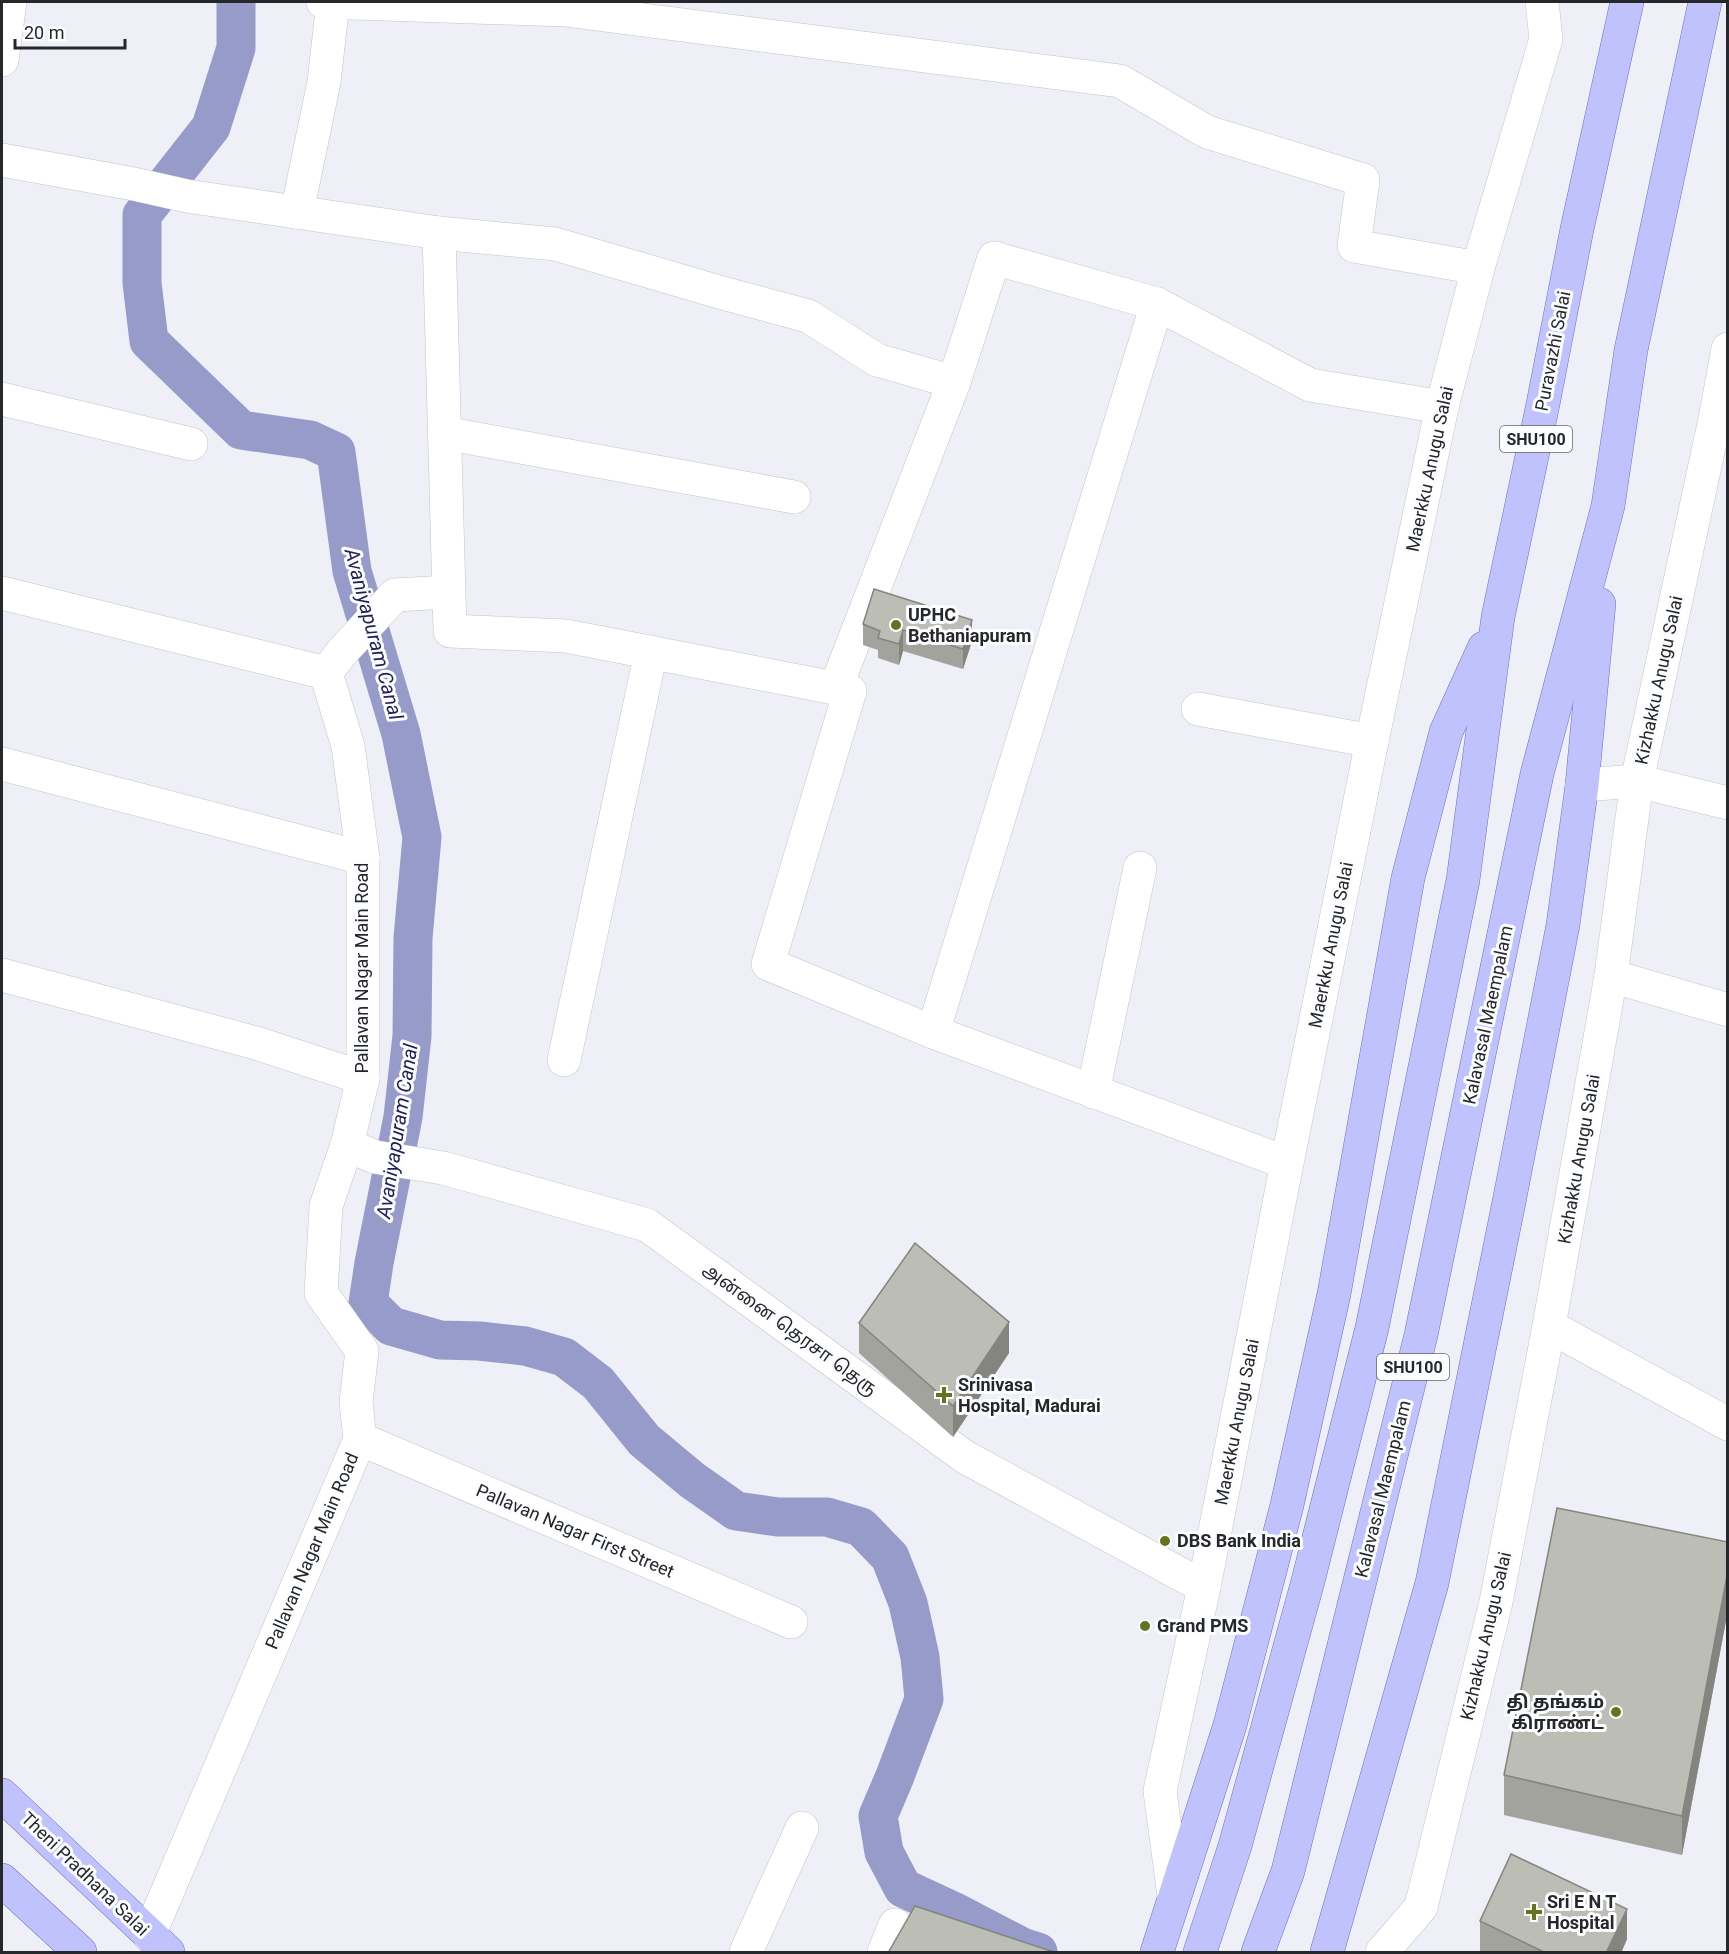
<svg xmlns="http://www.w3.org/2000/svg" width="1729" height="1954" font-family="Roboto,'Noto Sans Tamil',sans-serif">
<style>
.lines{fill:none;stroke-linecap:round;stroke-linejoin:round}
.canal{stroke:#969bc9;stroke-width:39}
.minor-casing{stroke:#c3c4cc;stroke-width:34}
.major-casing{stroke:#6e71b2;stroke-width:34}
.minor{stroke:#fff;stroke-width:33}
.major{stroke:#bfc2fd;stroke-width:33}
.wall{fill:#a2a39d}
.shaded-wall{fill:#84857f}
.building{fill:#bcbeb6;stroke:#84857f;stroke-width:1.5}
.poi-dot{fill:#637320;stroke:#fcfdfe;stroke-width:2}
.labels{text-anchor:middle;stroke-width:6;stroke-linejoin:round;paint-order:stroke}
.shield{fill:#fcfdfe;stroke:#66676a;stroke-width:1.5}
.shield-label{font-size:16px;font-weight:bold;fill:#26272a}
.street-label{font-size:18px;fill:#26272a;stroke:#fcfdfe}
.poi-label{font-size:18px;font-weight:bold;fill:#26272a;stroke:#fcfdfe;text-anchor:start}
.water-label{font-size:20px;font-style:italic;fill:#221f57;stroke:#fcfdfe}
</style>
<rect width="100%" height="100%" fill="#eeeff7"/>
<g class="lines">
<path class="canal" d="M236,2V48L211,127L142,215V283L149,341L241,430L310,440L336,452L352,571L401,734L422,837L413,938L412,1036L403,1117L374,1263L368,1303L391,1326L440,1340L479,1341L525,1346L564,1357L598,1383L644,1440L692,1480L736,1511L778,1517H827L861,1527L890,1557L908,1603L920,1657L924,1699L895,1776L878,1816L884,1852L903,1888L957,1913L1022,1947L1038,1952"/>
<defs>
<g id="minor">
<path d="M323,2L565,10L1120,81L1207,132L1363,180L1354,246L1478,268"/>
<path d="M2,60L10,2"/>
<path d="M2,160L134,184L187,196L439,233L450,631L566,636L850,691L768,964L933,1032L1287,1163"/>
<path d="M297,212L324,82L333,2"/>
<path d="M439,233L555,244L719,292L808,316L877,360L954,382"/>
<path d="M1157,304L1310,385L1442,407"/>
<path d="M2,399L191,444"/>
<path d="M444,433L794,497"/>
<path d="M2,593L326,673L348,746L363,858V1078L347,1145L326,1206L321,1293L362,1351L356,1402L360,1439L149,1935"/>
<path d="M326,673L342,652L395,595L448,592"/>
<path d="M836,687L954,382L994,258L1157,304L933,1032"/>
<path d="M1198,709L1372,741"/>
<path d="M2,764L363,858"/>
<path d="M1582,785L1637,781L1728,803"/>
<path d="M2,975L256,1043L363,1078"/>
<path d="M1611,976L1728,1010"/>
<path d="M564,1060L651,652"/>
<path d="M1093,1092L1140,868"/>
<path d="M347,1145L375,1157L443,1168L647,1225L965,1457L1204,1587"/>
<path d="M1549,1326L1728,1424"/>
<path d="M360,1439L791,1622"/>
<path d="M1174,1896L1160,1791L1204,1587L1287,1163L1372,741L1442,407L1478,268L1546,39L1542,2"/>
<path d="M746,1952L802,1828"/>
<path d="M884,1952L895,1925"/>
<path d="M1382,1952L1421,1907L1496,1602L1549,1326L1611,976L1637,781L1715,419L1728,349"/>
</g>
<g id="major">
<path d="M2,1795L168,1952"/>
<path d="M2,1880L80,1952"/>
<path d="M1157,1952L1230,1725L1287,1505L1334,1294L1408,878L1446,732L1484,648"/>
<path d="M1200,1952L1235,1846L1308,1581L1372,1328L1463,880L1498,617L1543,404L1577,229L1627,2"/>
<path d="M1258,1952L1288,1871L1421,1335L1537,774L1608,506L1631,350L1705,2"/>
<path d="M1327,1952L1432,1583L1509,1202L1563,925L1582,785L1599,604"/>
</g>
</defs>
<use href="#minor" class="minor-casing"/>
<use href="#major" class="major-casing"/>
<use href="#minor" class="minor"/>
<use href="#major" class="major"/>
</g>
<g class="wall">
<path d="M874,589L972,641L963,669L903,651L899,665L878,658V650L863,645V624Z"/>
<path d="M859,1323L1009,1353L953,1437L859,1353Z"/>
<path d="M1728,1542V1610L1682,1855L1504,1815V1775Z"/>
<path d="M1480,1921L1627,1939L1621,1953H1482L1480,1952Z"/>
</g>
<g class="shaded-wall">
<path d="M972,620V641L963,669V649Z"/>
<path d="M903,630V651L899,665V644Z"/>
<path d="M1009,1322V1353L953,1437V1406Z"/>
<path d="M1728,1570V1610L1682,1855V1816Z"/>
<path d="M1627,1909V1939L1621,1953H1606Z"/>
</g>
<g class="building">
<path d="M874,589L972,620L963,649L903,630L899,644L878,638L880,631L863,624Z"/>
<path d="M915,1243L1009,1322L953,1406L859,1323Z"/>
<path d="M1557,1508L1728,1542V1570L1682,1816L1504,1775Z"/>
<path d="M1511,1854L1627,1909L1606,1953H1546L1480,1921Z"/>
<path d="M915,1906L1057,1953H888Z"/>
</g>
<g class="poi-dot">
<circle cx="896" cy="625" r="6"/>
<path d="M941 1386h6v6h6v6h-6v6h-6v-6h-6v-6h6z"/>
<circle cx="1165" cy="1541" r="6"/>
<circle cx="1145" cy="1626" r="6"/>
<circle cx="1616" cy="1712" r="6"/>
<path d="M1531 1903h6v6h6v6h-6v6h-6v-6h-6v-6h6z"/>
</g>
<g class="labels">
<g class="shield">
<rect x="1500" y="426" width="72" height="26" rx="4.5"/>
<rect x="1377" y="1354" width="72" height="26" rx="4.5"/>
</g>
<g class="shield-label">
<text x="1536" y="445">SHU100</text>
<text x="1413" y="1373">SHU100</text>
</g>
<g class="street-label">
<text transform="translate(1553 351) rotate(-79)" y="6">Puravazhi Salai</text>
<text transform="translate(1430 469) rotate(-78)" y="6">Maerkku Anugu Salai</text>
<text transform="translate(1659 680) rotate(-78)" y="6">Kizhakku Anugu Salai</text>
<text transform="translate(1331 945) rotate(-79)" y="6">Maerkku Anugu Salai</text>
<text transform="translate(362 968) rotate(-90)" y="6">Pallavan Nagar Main Road</text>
<text transform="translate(1488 1015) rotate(-78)" y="6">Kalavasal Maempalam</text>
<text transform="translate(1579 1159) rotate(-80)" y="6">Kizhakku Anugu Salai</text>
<text transform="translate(790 1329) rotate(36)" y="6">அன்னை தெரசா தெரு</text>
<text transform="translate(1237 1422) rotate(-79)" y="6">Maerkku Anugu Salai</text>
<text transform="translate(1383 1489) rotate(-76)" y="6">Kalavasal Maempalam</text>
<text transform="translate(575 1531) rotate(23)" y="6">Pallavan Nagar First Street</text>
<text transform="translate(312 1551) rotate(-67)" y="6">Pallavan Nagar Main Road</text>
<text transform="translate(1486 1636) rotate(-77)" y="6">Kizhakku Anugu Salai</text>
<text transform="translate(85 1874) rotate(44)" y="6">Theni Pradhana Salai</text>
</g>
<g class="poi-label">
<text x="908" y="621">UPHC<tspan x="908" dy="21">Bethaniapuram</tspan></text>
<text x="958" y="1391">Srinivasa<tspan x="958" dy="21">Hospital, Madurai</tspan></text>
<text x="1177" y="1547">DBS Bank India</text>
<text x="1157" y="1632">Grand PMS</text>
<text x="1604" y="1708" text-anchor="end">தி தங்கம்<tspan x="1604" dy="21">கிராண்ட்</tspan></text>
<text x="1547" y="1908">Sri E N T<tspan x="1547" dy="21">Hospital</tspan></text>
</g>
<g class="water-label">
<text transform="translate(374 634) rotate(75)" y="7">Avaniyapuram Canal</text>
<text transform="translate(397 1131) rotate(-81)" y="7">Avaniyapuram Canal</text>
</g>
</g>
<rect width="1729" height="1954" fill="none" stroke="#26272a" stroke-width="6"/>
<path d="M15 39v9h110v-9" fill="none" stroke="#26272a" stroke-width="3"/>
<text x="24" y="39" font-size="18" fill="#26272a" stroke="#fcfdfe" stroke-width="4.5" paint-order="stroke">20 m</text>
</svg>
